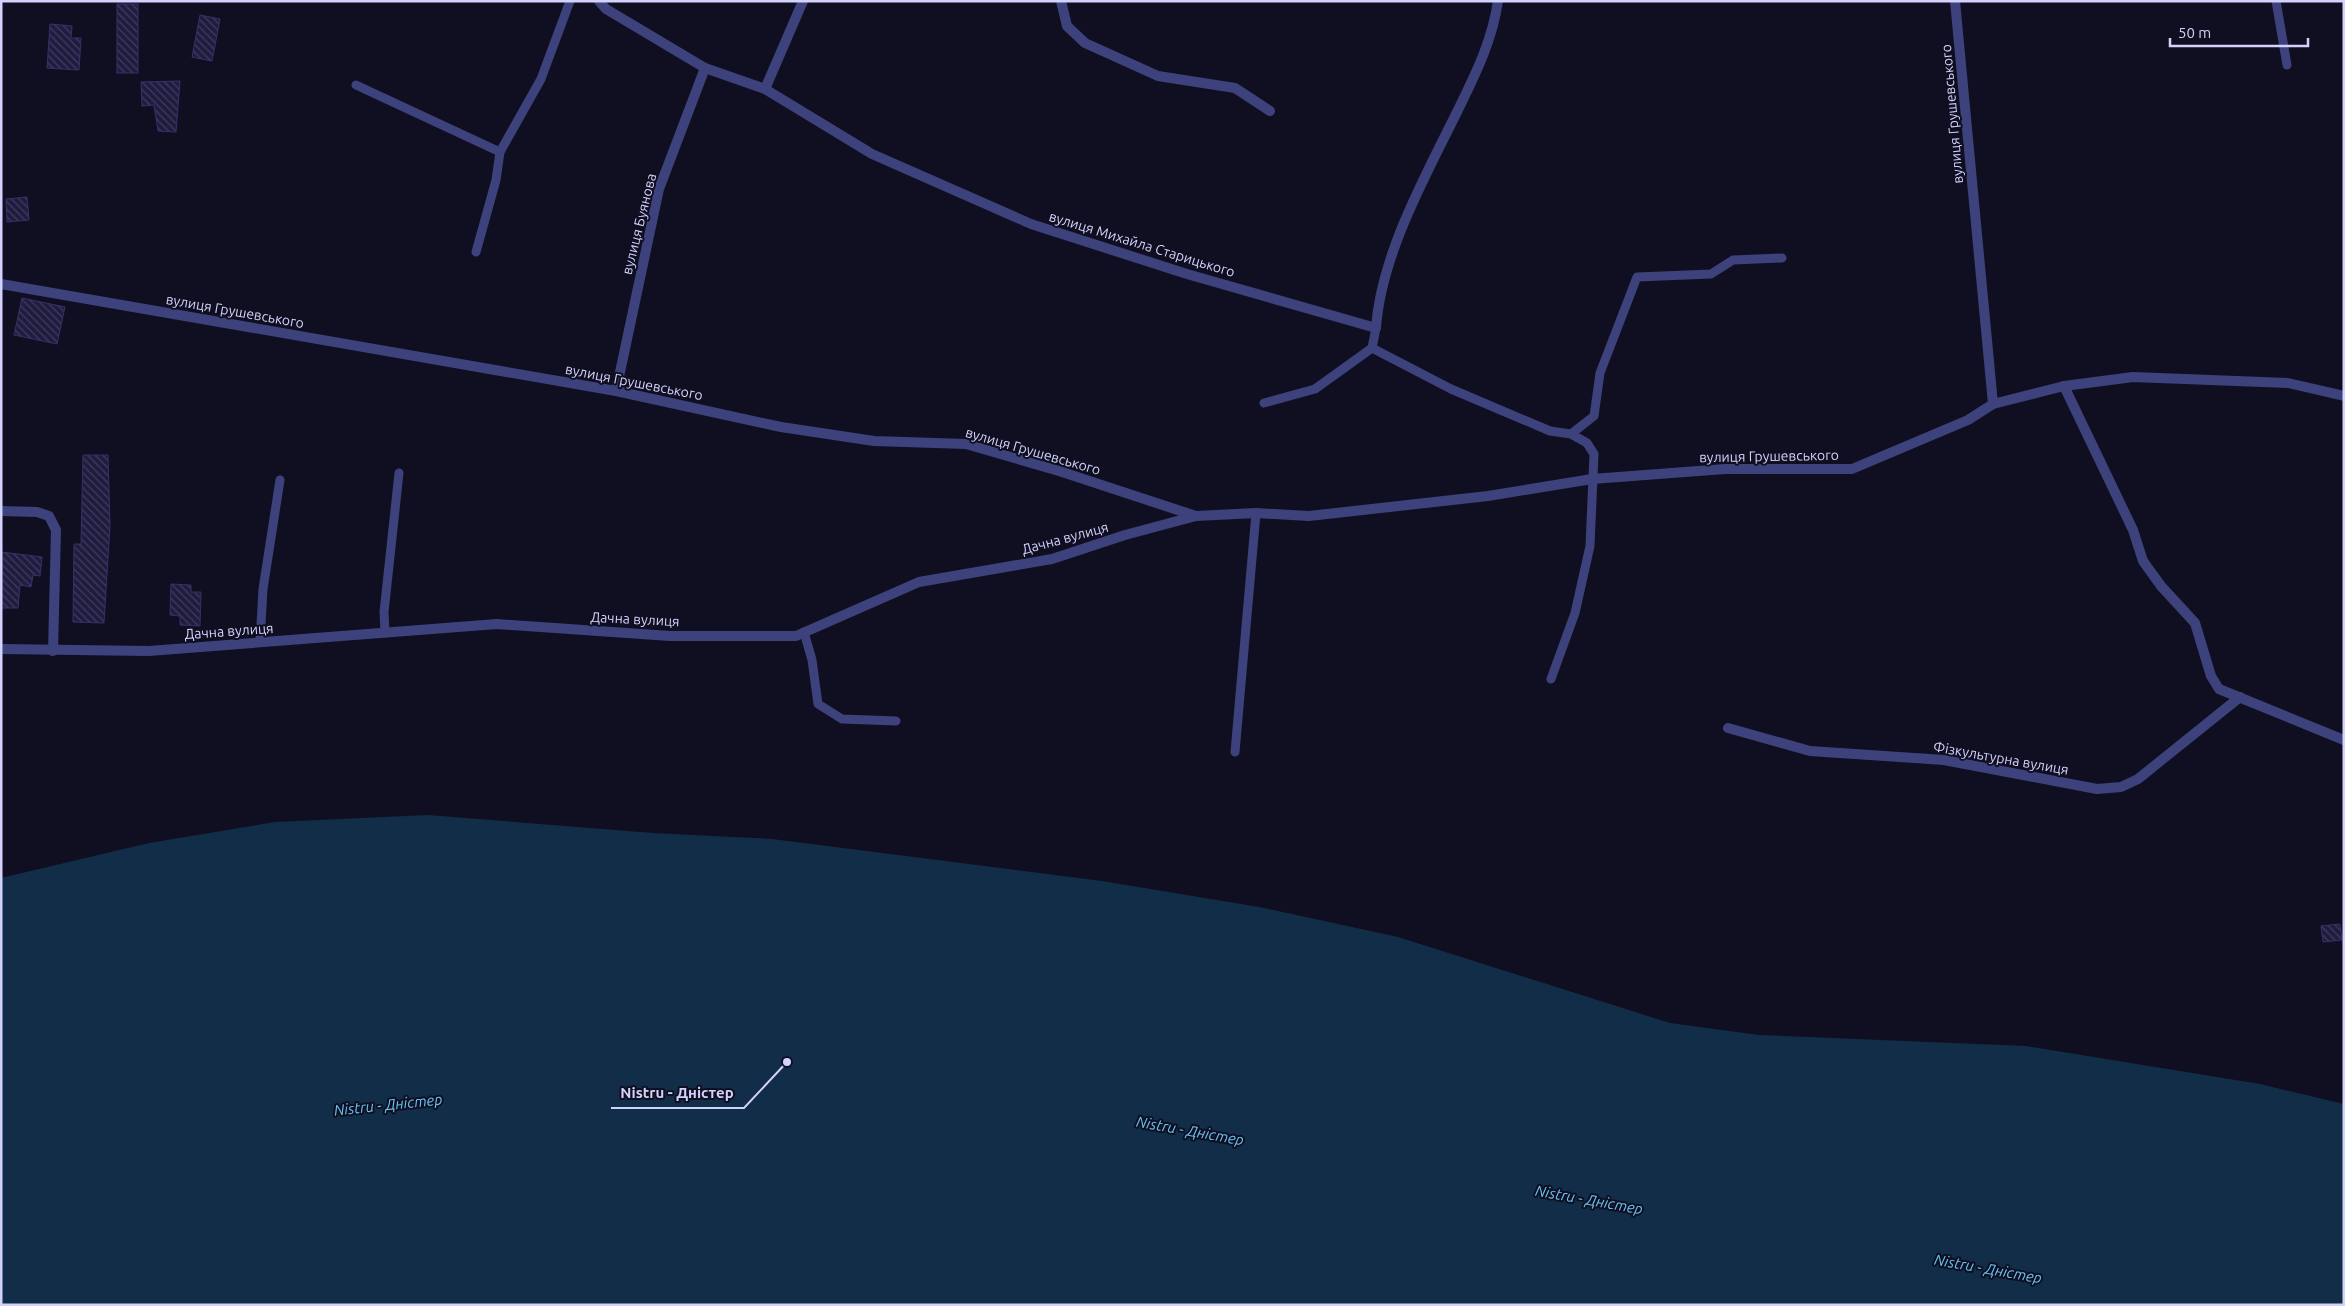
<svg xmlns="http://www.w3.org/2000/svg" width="2345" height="1306" font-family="Ubuntu,sans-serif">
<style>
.water{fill:#122d47}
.building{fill:url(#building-back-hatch);stroke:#35306b}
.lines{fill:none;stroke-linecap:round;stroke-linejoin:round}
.lane{stroke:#3d427c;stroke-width:9}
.street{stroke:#3d427c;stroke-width:10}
.labels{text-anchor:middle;stroke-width:4;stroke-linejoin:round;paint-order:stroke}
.street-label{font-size:14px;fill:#d2d2fc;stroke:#100f21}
.water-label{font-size:15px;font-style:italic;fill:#67c3f4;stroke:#100f21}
.leader{fill:none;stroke:#d2d2fc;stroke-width:2}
.callout-dot{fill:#d2d2fc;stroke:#100f21;stroke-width:2}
.callout-label{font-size:15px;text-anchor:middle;font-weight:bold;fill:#d2d2fc;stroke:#100f21;stroke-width:4;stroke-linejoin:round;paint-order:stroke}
</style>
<defs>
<pattern id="building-back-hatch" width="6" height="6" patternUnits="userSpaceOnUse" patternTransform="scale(1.25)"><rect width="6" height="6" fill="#1f1c40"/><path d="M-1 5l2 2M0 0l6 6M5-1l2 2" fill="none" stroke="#3f3c5c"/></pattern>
</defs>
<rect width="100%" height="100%" fill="#100f21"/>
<path class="water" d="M428,815L653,833L772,839L1102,881L1259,907L1398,937L1670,1023L1759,1035L2026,1046L2260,1084L2344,1104V1305H1V878L149,843L275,822Z"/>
<g class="building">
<rect x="117" y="4" width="21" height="69"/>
<path d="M200,15L220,19L212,61L192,57Z"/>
<path d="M50,24L72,26L71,38H81L79,70L47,68Z"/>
<path d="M180,81L176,132L158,131L154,105L142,106L141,82Z"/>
<path d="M27,197L29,220L7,222L6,199Z"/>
<path d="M22,298L65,307L57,344L14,335Z"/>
<path d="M83,455H108L110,526L104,623L73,622L74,544H81Z"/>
<path d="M1,552L42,557L40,576L33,575L31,587L20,585L18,608H1Z"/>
<path d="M171,584L191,585V592H201L200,626L180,625V616L170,615Z"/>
<path d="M2340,924L2342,940L2323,942L2321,926Z"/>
</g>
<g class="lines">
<g class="lane">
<path d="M2276,1L2287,65"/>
<path d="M356,85L500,152"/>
<path d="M476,252L496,180L500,152L541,79L570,1"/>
<path d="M1372,348L1451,389L1550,431L1571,434L1587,443L1594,454L1590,546L1575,613L1551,679"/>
<path d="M1264,403L1315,389L1372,348L1376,328"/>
<path d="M1571,434L1594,416L1600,373L1637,277L1711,274L1733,260L1782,258"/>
<path d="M804,632L812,660L818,704L842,719L896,721"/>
<path d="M385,633L384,612L399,473"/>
<path d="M260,642L263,589L280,480"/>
<path d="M1235,752L1256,513"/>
</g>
<g class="street">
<path d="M599,1L606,9L705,68L765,89L872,154L1031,224L1187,274L1376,328C1381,255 1425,177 1457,112C1475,75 1492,42 1498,1"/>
<path d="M1061,1L1067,26L1085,43L1158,76L1235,88L1270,111"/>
<path d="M1955,1L1993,404"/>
<path d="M765,89L803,1"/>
<path d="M1,284L616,391L781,427L874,441L966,444L1059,471L1196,516L1256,513L1309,516L1488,496L1592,479L1725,469H1852L1968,420L1993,404L2064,386L2133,377L2288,383L2344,396"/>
<path d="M2064,386L2133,530L2143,561L2161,586L2195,623L2211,676L2219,689L2344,740"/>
<path d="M616,391L659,189L705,68"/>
<path d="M1,511L37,512L49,516L56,530L53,651"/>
<path d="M1,649L149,651L497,624L670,636H796L919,582L1052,559L1125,535L1196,516"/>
<path d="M1728,728L1810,751L1944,760L2097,789L2121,787L2138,779L2240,697"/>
</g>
</g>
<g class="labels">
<g class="street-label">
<text transform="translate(1952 114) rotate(-95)" y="5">вулиця Грушевського</text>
<text transform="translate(639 224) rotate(-76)" y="5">вулиця Буянова</text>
<text transform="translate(1142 244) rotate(17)" y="5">вулиця Михайла Старицького</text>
<text transform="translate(235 311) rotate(10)" y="5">вулиця Грушевського</text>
<text transform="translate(634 382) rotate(11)" y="5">вулиця Грушевського</text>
<text transform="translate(1033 451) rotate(16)" y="5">вулиця Грушевського</text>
<text transform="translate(1769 456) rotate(-1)" y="5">вулиця Грушевського</text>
<text transform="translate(1065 538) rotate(-15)" y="5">Дачна вулиця</text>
<text transform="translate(635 619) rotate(3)" y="5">Дачна вулиця</text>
<text transform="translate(229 631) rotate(-4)" y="5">Дачна вулиця</text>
<text transform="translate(2001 758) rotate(10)" y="5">Фізкультурна вулиця</text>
</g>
<g class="water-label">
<text transform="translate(388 1105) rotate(-6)" y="5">Nistru - Дністер</text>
<text transform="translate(1190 1131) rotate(10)" y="5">Nistru - Дністер</text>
<text transform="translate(1589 1200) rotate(10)" y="5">Nistru - Дністер</text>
<text transform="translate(1988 1269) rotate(10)" y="5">Nistru - Дністер</text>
</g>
</g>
<path class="leader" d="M787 1062L744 1108H611"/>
<circle class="callout-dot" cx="787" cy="1062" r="5"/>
<g class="callout-label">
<text x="677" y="1098">Nistru - Дністер</text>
</g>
<rect width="2345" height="1306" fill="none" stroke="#d2d2fc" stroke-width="5"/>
<path d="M2170 38v8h138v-8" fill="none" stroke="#d2d2fc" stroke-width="2.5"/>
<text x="2178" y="38" font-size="15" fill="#d2d2fc" stroke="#100f21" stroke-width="4" paint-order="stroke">50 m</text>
</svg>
